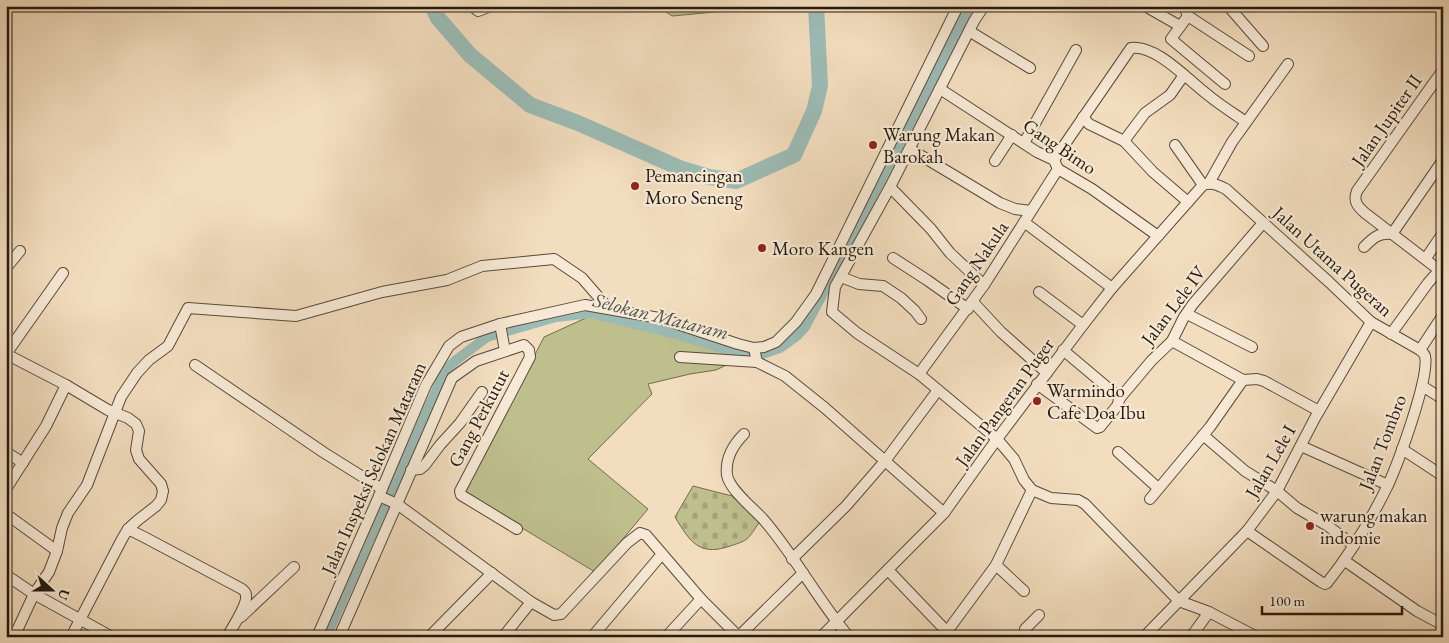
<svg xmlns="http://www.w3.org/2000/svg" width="1449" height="643" font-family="'EB Garamond',serif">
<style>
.cemetery{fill:url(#cemetery-stones);stroke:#726c4e}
.park{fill:#bfbf8e;stroke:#726c4e}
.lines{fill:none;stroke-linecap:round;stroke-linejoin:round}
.canal{stroke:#9bbbb5;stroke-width:10}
.river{stroke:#9bbbb5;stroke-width:16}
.minor-casing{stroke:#584b3b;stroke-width:12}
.minor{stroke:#f7e9d5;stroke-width:10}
.poi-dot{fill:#8f2418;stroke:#f7e9d5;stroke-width:2}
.labels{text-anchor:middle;stroke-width:4.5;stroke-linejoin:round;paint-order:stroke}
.street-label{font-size:19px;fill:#241a0f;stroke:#f7e9d5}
.poi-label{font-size:19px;fill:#241a0f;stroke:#f7e9d5;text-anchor:start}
.water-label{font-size:20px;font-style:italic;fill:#4e5249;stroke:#f7e9d5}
</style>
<defs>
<pattern id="cemetery-stones" width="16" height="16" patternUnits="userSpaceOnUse" patternTransform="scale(1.25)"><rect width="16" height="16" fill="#bfbf8e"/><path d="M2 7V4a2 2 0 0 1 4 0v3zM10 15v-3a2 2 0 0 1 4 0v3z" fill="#a4a479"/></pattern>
</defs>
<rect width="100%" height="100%" fill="#f2ddbe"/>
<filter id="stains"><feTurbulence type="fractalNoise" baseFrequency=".004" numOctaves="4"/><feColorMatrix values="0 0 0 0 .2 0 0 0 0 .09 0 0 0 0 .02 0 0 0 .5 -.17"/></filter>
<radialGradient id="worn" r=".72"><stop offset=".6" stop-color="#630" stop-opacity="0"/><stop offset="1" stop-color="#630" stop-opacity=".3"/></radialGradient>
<path class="cemetery" d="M693,486L740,498L760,521C747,541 749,540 727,547C698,556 689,540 675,517Z"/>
<g class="park">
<path d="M657,6H750L748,9L672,16Z"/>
<path d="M588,317L607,318L743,357L716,370L690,374L648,384L652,394L588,459L648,509L595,572L464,493L544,337Z"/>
</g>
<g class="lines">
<path class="canal" d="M326,637L445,371L455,361L487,337L556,317L591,313L679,335L749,356L760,355L780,348L797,336L805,327L820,299L970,6"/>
<path class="river" d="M432,6L438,18L470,55L530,105L578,123L682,169L709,177L736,181L794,155L814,111L820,86L816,6"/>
<defs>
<g id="minor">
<path d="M472,6L478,11L491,6"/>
<path d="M984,6L974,21L890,187L835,287L832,312L857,333L919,374L997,439L1014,459L1024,480L1032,490L1051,498L1078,500L1085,504L1179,601L1209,612L1257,637"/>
<path d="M1145,6L1180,26"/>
<path d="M1187,6L1185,9L1188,16L1249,56"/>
<path d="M1228,6L1263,46"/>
<path d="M1188,16L1171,39L1225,84"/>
<path d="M969,31L1030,68"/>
<path d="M1443,70L1357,191C1353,201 1357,206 1365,213L1443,273"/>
<path d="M940,89L1037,152L1054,160L1058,169L1092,189L1158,236"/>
<path d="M1083,117L1089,124L1124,141L1153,172L1188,202"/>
<path d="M1124,141L1145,113L1170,95L1184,75"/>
<path d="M1024,143L1076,50"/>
<path d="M1175,145L1203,185"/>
<path d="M910,149L1000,203L1015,209L1031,211"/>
<path d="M1054,160L1131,48C1156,44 1189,81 1208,95C1220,105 1233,113 1246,122"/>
<path d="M995,161L1012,135"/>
<path d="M1209,183L1232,142L1288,64"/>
<path d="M890,187L931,229L950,253L984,285"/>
<path d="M1024,222L1112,288"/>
<path d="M1392,234L1443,160"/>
<path d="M1364,247C1374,237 1378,233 1392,234"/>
<path d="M893,258L927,280L968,309"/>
<path d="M1426,258L1443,233"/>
<path d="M6,268L20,251"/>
<path d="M841,277L859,284L883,286L901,298L915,311L921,319"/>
<path d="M1039,292L1083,325"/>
<path d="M973,302L1001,332L1047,373"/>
<path d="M1187,314L1252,347"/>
<path d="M500,324L505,351"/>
<path d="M1391,334L1428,283L1443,266"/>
<path d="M1172,341L1243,380L1257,379L1264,381L1319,411"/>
<path d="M754,348L757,362L785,376L825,408L944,513"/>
<path d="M1063,350L1120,398L1152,360L1172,341L1184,317L1193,304L1263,223"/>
<path d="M1420,350L1443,315"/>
<path d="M6,354L66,385L108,410L128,418L136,424L139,431L136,450L139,459L161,484L163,491L161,500L156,506L138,520L128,529L122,539L71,637"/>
<path d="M6,354L63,273"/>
<path d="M680,357L757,362"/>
<path d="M195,365L323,452L382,489"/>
<path d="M919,374L984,285L1058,169"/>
<path d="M1037,384L1097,428L1100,427L1117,406L1120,398"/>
<path d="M1422,386L1443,399"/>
<path d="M744,434C733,445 725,458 727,475C729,489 753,508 763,519C795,556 818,600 849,637"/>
<path d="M1203,435L1245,471L1277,491L1297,508L1328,526L1353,545"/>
<path d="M1301,446L1388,485"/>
<path d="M1402,449L1443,476"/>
<path d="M6,452L23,463"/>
<path d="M1118,452L1158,488"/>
<path d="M411,470L420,469L425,465L440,445L460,423L482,392"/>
<path d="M6,489L46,426L66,385"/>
<path d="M379,496L397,504L531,602L554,615L561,614L627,543L640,533L646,535L701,599L739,637"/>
<path d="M1150,499L1210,427L1243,380"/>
<path d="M6,514L57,551"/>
<path d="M128,529L144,537L242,589C244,591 246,592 246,595C248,604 232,628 227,637"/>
<path d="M792,559L846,506L885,461L938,390"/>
<path d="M1345,561L1417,611L1443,625"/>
<path d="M996,565L1024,591"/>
<path d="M888,570L951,636"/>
<path d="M6,575L34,594L112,637"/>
<path d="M241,617L294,567"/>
<path d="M14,637L34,594L49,572L57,551L62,528L68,513L87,485L121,397L137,373L149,360L168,346L188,308L296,316L382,292L447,280L482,266L554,259L582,278L609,309"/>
<path d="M317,637L379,496L426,385L449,346L461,337L500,324L585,305L659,318L738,344L754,348L764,347L776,342L796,322L816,294L958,6"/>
<path d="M339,637L452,378L476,361L524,345L529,350L530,357L460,491L461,495L517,529"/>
<path d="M429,637L492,573"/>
<path d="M503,637L531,602"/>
<path d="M592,637L662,554"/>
<path d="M666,637L701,599"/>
<path d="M738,637L803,573"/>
<path d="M821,637L944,513L997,439L1083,325L1112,288L1203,185C1212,182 1218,185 1226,189L1329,282L1371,322L1420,350C1423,353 1424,353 1425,356C1430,377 1398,463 1388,485C1372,518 1350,554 1327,583L1325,584L1321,582L1247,531"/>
<path d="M943,637L996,565L1032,490"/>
<path d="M1030,637L1025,633V629L1039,615"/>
<path d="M1144,637L1247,531L1277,491L1315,418L1371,322"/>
<path d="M1191,637L1209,612"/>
</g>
</defs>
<use href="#minor" class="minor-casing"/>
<use href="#minor" class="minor"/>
</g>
<g class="poi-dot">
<circle cx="873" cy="145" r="5"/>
<circle cx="635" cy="186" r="5"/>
<circle cx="762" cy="248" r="5"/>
<circle cx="1037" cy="401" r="5"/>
<circle cx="1310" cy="526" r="5"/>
</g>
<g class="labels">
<g class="street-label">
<text transform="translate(1386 120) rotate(-55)" y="7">Jalan Jupiter II</text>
<text transform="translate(1060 146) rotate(34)" y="7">Gang Bimo</text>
<text transform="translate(1333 261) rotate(42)" y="7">Jalan Utama Pugeran</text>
<text transform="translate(976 263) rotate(-56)" y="7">Gang Nakula</text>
<text transform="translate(1173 305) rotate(-53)" y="7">Jalan Lele IV</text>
<text transform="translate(1004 402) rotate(-54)" y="7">Jalan Pangeran Puger</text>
<text transform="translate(478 418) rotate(-62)" y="7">Gang Perkutut</text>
<text transform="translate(1382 442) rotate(-69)" y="7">Jalan Tombro</text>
<text transform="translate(1270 461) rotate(-60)" y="7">Jalan Lele I</text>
<text transform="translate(373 468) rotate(-66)" y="7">Jalan Inspeksi Selokan Mataram</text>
</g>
<g class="poi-label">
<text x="883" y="141">Warung Makan<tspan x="883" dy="22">Barokah</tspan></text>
<text x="645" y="182">Pemancingan<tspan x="645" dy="22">Moro Seneng</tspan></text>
<text x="772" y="255">Moro Kangen</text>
<text x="1047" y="397">Warmindo<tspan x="1047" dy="22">Cafe Doa Ibu</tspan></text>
<text x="1320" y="522">warung makan<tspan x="1320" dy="22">indomie</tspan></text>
</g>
<g class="water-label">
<text transform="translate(661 316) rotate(14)" y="7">Selokan Mataram</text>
</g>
</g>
<rect width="1449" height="643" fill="none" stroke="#f2ddbe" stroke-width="25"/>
<rect x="8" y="8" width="1434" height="628" fill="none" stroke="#241a0f" stroke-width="2.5"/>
<rect x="12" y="12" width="1424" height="618" fill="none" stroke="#241a0f"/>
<g transform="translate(52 590) rotate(111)" stroke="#f7e9d5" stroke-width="4" paint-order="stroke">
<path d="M0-4L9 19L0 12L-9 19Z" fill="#241a0f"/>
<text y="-8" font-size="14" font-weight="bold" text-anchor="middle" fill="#241a0f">U</text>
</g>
<path d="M1262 606v8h140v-8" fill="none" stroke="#241a0f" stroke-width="2.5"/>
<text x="1269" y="606" font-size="15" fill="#241a0f" stroke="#f7e9d5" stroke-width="4" paint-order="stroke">100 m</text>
<rect width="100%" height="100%" filter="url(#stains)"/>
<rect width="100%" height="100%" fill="url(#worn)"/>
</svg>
